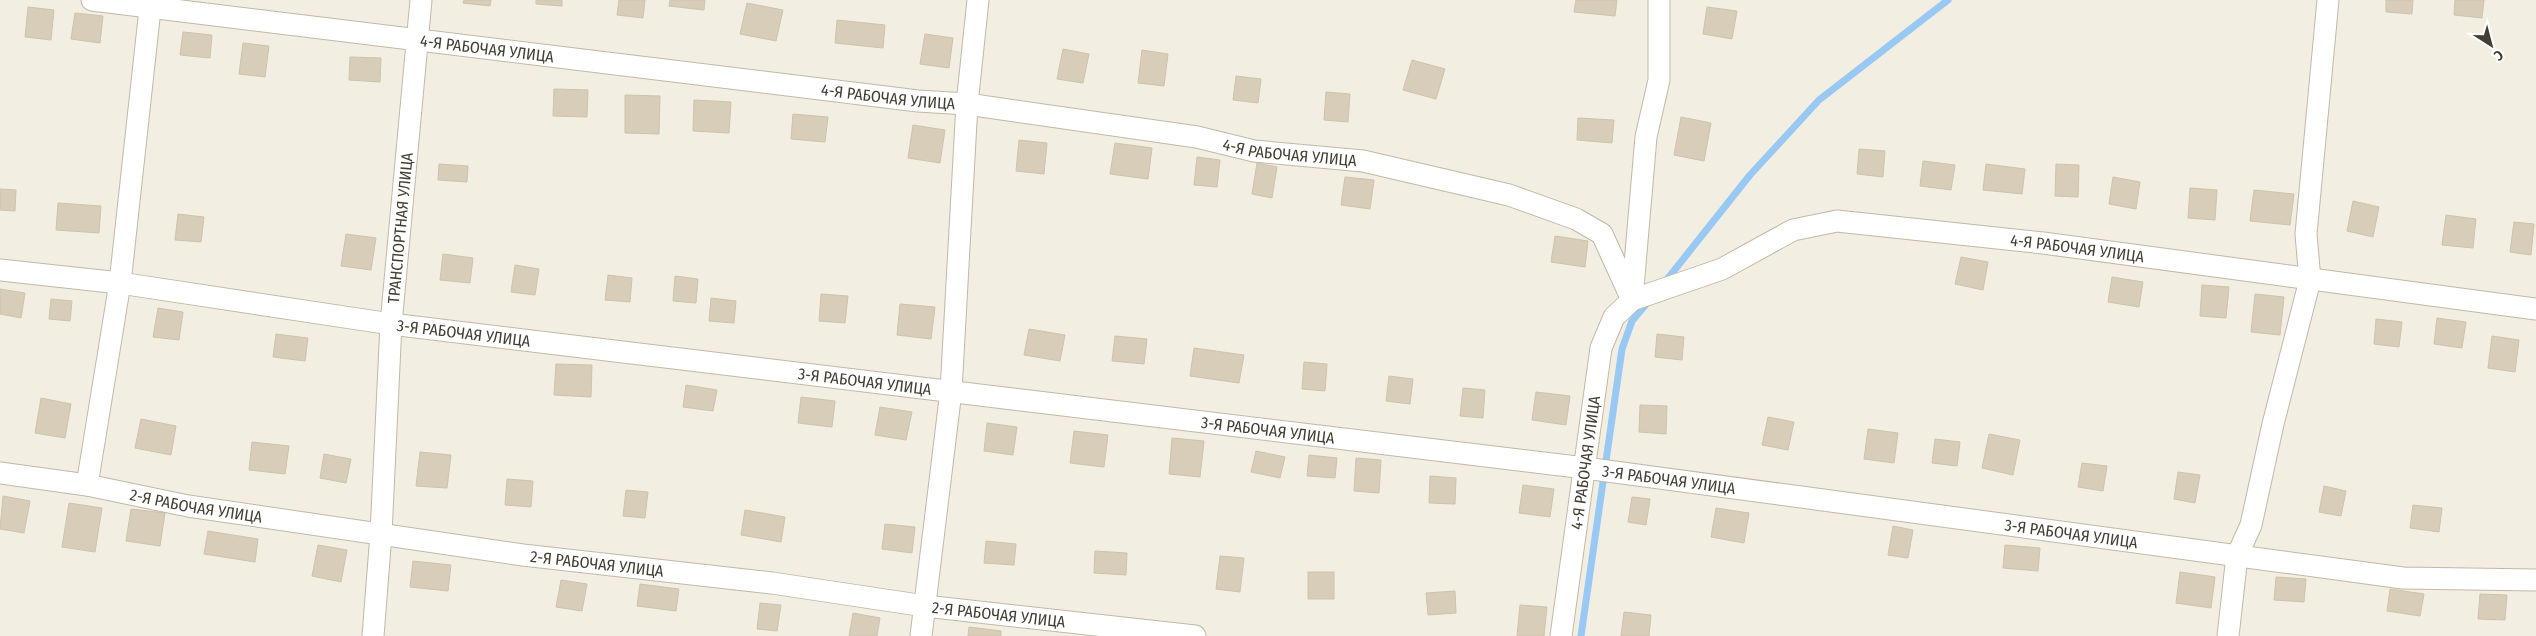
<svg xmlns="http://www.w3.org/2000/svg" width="2536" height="636" font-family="'Fira Sans Condensed',sans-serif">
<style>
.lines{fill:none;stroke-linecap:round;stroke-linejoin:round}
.stream{stroke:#98c8f4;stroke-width:7}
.building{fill:#d7cdb9;stroke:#cfc3a9}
.minor-casing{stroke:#c0b9a7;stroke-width:23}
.minor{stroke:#fff;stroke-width:21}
.labels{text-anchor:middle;stroke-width:4;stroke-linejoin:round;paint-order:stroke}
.street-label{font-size:16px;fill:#433e32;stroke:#fff}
</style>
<rect width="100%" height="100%" fill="#f2eee1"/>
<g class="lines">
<g class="stream">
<path d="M1665,282L1750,175L1819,100L1948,0"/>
<path d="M1581,636L1622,349L1632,321L1648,302"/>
</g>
</g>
<g class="building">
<path d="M464,0H491L490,6L463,3Z"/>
<path d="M536,0H562V6L536,4Z"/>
<path d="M619,0H645L643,18L617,15Z"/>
<path d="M670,0H705L704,10L669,6Z"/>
<path d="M1576,0H1617L1615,16L1574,12Z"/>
<path d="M2386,0H2413L2412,14L2386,12Z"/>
<path d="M2455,0H2484L2482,18L2454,15Z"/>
<path d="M747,3L783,10L776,41L740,34Z"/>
<path d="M28,7L54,10L51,40L25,37Z"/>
<path d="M1707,7L1737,11L1732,39L1703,34Z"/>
<path d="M75,13L103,16L100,43L71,39Z"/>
<path d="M837,20L885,25L883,48L835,43Z"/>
<path d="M183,32L212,35L210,58L180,55Z"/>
<path d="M925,34L953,38L949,68L920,64Z"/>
<path d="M243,43L269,46L265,77L239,74Z"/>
<path d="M1063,49L1089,54L1083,83L1057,79Z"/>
<path d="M1142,50L1168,54L1164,86L1138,83Z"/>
<path d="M350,57L381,58L380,82L349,80Z"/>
<path d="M1412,60L1445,69L1436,99L1403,90Z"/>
<path d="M1236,76L1261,79L1258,103L1233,100Z"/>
<path d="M554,89L588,90L587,117L553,116Z"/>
<path d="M1326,92L1350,94L1348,122L1324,120Z"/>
<path d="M625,95L660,96L659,134L625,133Z"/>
<path d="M694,100L731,102L729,133L693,131Z"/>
<path d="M793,114L828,117L825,142L791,139Z"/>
<path d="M1681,117L1711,123L1704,161L1674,155Z"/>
<path d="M1578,118L1614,120L1612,143L1577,140Z"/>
<path d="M913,125L945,130L940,163L908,158Z"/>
<path d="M1019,140L1047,143L1044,174L1016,171Z"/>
<path d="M1115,143L1152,148L1148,179L1110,174Z"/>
<path d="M1859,149L1885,151L1883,177L1857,174Z"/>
<path d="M1197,157L1220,160L1217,187L1194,185Z"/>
<path d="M1923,161L1955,165L1951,190L1920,186Z"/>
<path d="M1257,163L1277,167L1272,198L1252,194Z"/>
<path d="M439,164L468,166L467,182L438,180Z"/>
<path d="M1986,164L2025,169L2022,194L1983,190Z"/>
<path d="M2056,164L2079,165L2078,197L2055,196Z"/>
<path d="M1345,177L1374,180L1370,209L1341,205Z"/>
<path d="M2113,177L2140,182L2136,209L2109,204Z"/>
<path d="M2190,188L2217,190L2215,220L2188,218Z"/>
<path d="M0,189L16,190L15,211L0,210Z"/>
<path d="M2254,190L2294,194L2290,225L2250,221Z"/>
<path d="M2353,201L2379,207L2373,237L2347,231Z"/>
<path d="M58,203L101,206L99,233L56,230Z"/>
<path d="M178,214L204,217L201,242L175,240Z"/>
<path d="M2446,215L2476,219L2473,248L2442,245Z"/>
<path d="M2514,222L2534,224L2531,255L2510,252Z"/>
<path d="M346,234L376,238L371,270L341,266Z"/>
<path d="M1555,236L1588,241L1585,267L1551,262Z"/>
<path d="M443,254L473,258L470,283L440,280Z"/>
<path d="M1961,257L1988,262L1983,290L1955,284Z"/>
<path d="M515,265L539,269L535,295L511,292Z"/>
<path d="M608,275L632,278L630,302L605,300Z"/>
<path d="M675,276L698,279L696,303L673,301Z"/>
<path d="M2112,277L2143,282L2139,307L2108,302Z"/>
<path d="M2202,285L2229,287L2226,318L2200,316Z"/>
<path d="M0,289L25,293L21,318L0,314Z"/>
<path d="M821,294L848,296L845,323L819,321Z"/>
<path d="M2255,294L2284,297L2280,335L2251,332Z"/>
<path d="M711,298L736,301L734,323L709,321Z"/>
<path d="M51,299L72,301L70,321L49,319Z"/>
<path d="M900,304L935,307L931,339L897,335Z"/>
<path d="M158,308L183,312L179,340L153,337Z"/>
<path d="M2437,318L2466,322L2462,348L2434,344Z"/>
<path d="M2376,319L2402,322L2399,347L2374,344Z"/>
<path d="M1029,329L1065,335L1060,361L1024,355Z"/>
<path d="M276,334L308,338L305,361L273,357Z"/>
<path d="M1657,334L1684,337L1682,360L1655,357Z"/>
<path d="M1115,336L1147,339L1144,364L1112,361Z"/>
<path d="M2492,336L2519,340L2515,372L2488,368Z"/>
<path d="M1194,348L1244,355L1239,383L1190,376Z"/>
<path d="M1304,362L1327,364L1325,391L1302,389Z"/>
<path d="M556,364L592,365L591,397L554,395Z"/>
<path d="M1389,376L1413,379L1410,404L1386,401Z"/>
<path d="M686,385L717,390L713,411L683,407Z"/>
<path d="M1463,388L1485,390L1483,418L1460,416Z"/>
<path d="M1536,392L1570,396L1566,425L1532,420Z"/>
<path d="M801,397L835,401L832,427L798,423Z"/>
<path d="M41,398L71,404L65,438L35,433Z"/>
<path d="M1640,405L1667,406L1666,434L1639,432Z"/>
<path d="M880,407L912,412L906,440L875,435Z"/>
<path d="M1768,417L1794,422L1788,450L1762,445Z"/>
<path d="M141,419L176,426L171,455L135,448Z"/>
<path d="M987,423L1017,427L1013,455L984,451Z"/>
<path d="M1868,429L1898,433L1894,463L1864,459Z"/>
<path d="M1074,431L1108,435L1104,467L1070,463Z"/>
<path d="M1989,434L2020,440L2013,475L1982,468Z"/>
<path d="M1172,438L1204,441L1200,477L1169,474Z"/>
<path d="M1935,439L1960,442L1957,466L1932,463Z"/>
<path d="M252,442L289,446L285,474L249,470Z"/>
<path d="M1256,451L1285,457L1280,478L1251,472Z"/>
<path d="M420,452L451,455L447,488L416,486Z"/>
<path d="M324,454L351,459L346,483L320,478Z"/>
<path d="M1309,455L1337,458L1335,478L1307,476Z"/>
<path d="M1356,458L1381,460L1379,493L1354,491Z"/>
<path d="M2082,463L2107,466L2103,491L2078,487Z"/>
<path d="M2178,472L2200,475L2195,503L2174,499Z"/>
<path d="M1430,476L1456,478L1455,504L1429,503Z"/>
<path d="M507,479L533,481L531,507L505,505Z"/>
<path d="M1523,485L1554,489L1550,517L1519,513Z"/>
<path d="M2324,486L2346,491L2341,516L2319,512Z"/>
<path d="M626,490L648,492L645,518L623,516Z"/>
<path d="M3,496L30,501L24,533L0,529Z"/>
<path d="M1632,497L1650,499L1646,525L1628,522Z"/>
<path d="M69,503L102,508L95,552L62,547Z"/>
<path d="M2413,505L2442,508L2439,532L2410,528Z"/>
<path d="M1716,508L1749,513L1744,543L1711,537Z"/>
<path d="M131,509L165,513L160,546L126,541Z"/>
<path d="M745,510L785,517L781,542L741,535Z"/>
<path d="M885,524L915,527L912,553L882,549Z"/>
<path d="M1893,526L1913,530L1908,558L1888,555Z"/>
<path d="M208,531L258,539L255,562L204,554Z"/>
<path d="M986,541L1016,544L1014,565L984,563Z"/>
<path d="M318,545L347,550L341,582L312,576Z"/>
<path d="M2005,545L2040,548L2038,571L2003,568Z"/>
<path d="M1095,551L1127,553L1126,575L1094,573Z"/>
<path d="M1220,556L1244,558L1240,592L1216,589Z"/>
<path d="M413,561L451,565L448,591L410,587Z"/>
<rect x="1308" y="572" width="26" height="27"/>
<path d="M2180,572L2215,577L2211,608L2176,603Z"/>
<path d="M2276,577L2306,579L2304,602L2274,600Z"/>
<path d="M561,580L587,584L582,611L556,607Z"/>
<path d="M640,584L679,589L676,611L637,606Z"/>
<path d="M2390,589L2424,594L2420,616L2387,611Z"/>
<path d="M1455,591L1456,613L1428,615L1426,593Z"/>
<path d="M2480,594L2507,595L2505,620L2478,619Z"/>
<path d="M760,603L781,605L777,631L757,629Z"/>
<path d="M1520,605L1547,607L1544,636H1517Z"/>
<path d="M1624,612L1651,615L1649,636H1621Z"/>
<path d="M853,613L880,618L877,636H849Z"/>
<path d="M969,627L1001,631V636H968Z"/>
</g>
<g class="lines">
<defs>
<g id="minor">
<path id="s1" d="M92,0L918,101L967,104L1197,137L1254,151L1363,161L1509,195L1576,219L1602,234L1632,300"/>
<path id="s2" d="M0,270L120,283L391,324L1585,468L2403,578L2536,580"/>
<path d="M1632,299L1646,137L1659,80V0"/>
<path id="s3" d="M0,473L87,485L188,506L523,555L772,583L925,606L1195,636"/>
<path d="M87,485L120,283L151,0"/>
<path id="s4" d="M373,636L381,534L391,324L421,0"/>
<path d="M921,636L951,391L967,104L978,0"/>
<path id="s5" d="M1561,636L1601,348L1614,317L1632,300L1722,269L1793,230L1837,221L2043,243L2536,309"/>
<path d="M2228,636L2237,556L2251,525L2273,424L2310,280L2306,234L2328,0"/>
</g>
</defs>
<use href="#minor" class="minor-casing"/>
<use href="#minor" class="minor"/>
</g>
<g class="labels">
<g class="street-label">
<text dy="6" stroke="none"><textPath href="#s1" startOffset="398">4-Я РАБОЧАЯ УЛИЦА</textPath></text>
<text dy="6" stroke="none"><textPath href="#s1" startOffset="802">4-Я РАБОЧАЯ УЛИЦА</textPath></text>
<text dy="6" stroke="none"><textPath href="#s1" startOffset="1208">4-Я РАБОЧАЯ УЛИЦА</textPath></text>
<text dy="6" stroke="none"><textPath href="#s4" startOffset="409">ТРАНСПОРТНАЯ УЛИЦА</textPath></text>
<text dy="6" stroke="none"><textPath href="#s5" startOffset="812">4-Я РАБОЧАЯ УЛИЦА</textPath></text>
<text dy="6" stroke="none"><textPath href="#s2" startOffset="468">3-Я РАБОЧАЯ УЛИЦА</textPath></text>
<text dy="6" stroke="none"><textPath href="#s2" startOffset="872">3-Я РАБОЧАЯ УЛИЦА</textPath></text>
<text dy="6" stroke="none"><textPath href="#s2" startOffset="1278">3-Я РАБОЧАЯ УЛИЦА</textPath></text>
<text dy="6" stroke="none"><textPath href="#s5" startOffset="175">4-Я РАБОЧАЯ УЛИЦА</textPath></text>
<text dy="6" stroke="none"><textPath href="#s2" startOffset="1682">3-Я РАБОЧАЯ УЛИЦА</textPath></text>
<text dy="6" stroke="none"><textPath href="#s3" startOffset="199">2-Я РАБОЧАЯ УЛИЦА</textPath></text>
<text dy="6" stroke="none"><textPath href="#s2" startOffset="2088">3-Я РАБОЧАЯ УЛИЦА</textPath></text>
<text dy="6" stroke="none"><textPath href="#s3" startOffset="604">2-Я РАБОЧАЯ УЛИЦА</textPath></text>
<text dy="6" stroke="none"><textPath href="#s3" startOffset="1009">2-Я РАБОЧАЯ УЛИЦА</textPath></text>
</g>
</g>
<g transform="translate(2491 45) rotate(144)" stroke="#ffffff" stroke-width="4" paint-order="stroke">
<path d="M0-4L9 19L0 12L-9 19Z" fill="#433e32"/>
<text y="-8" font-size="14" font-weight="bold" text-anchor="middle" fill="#433e32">С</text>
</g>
</svg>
